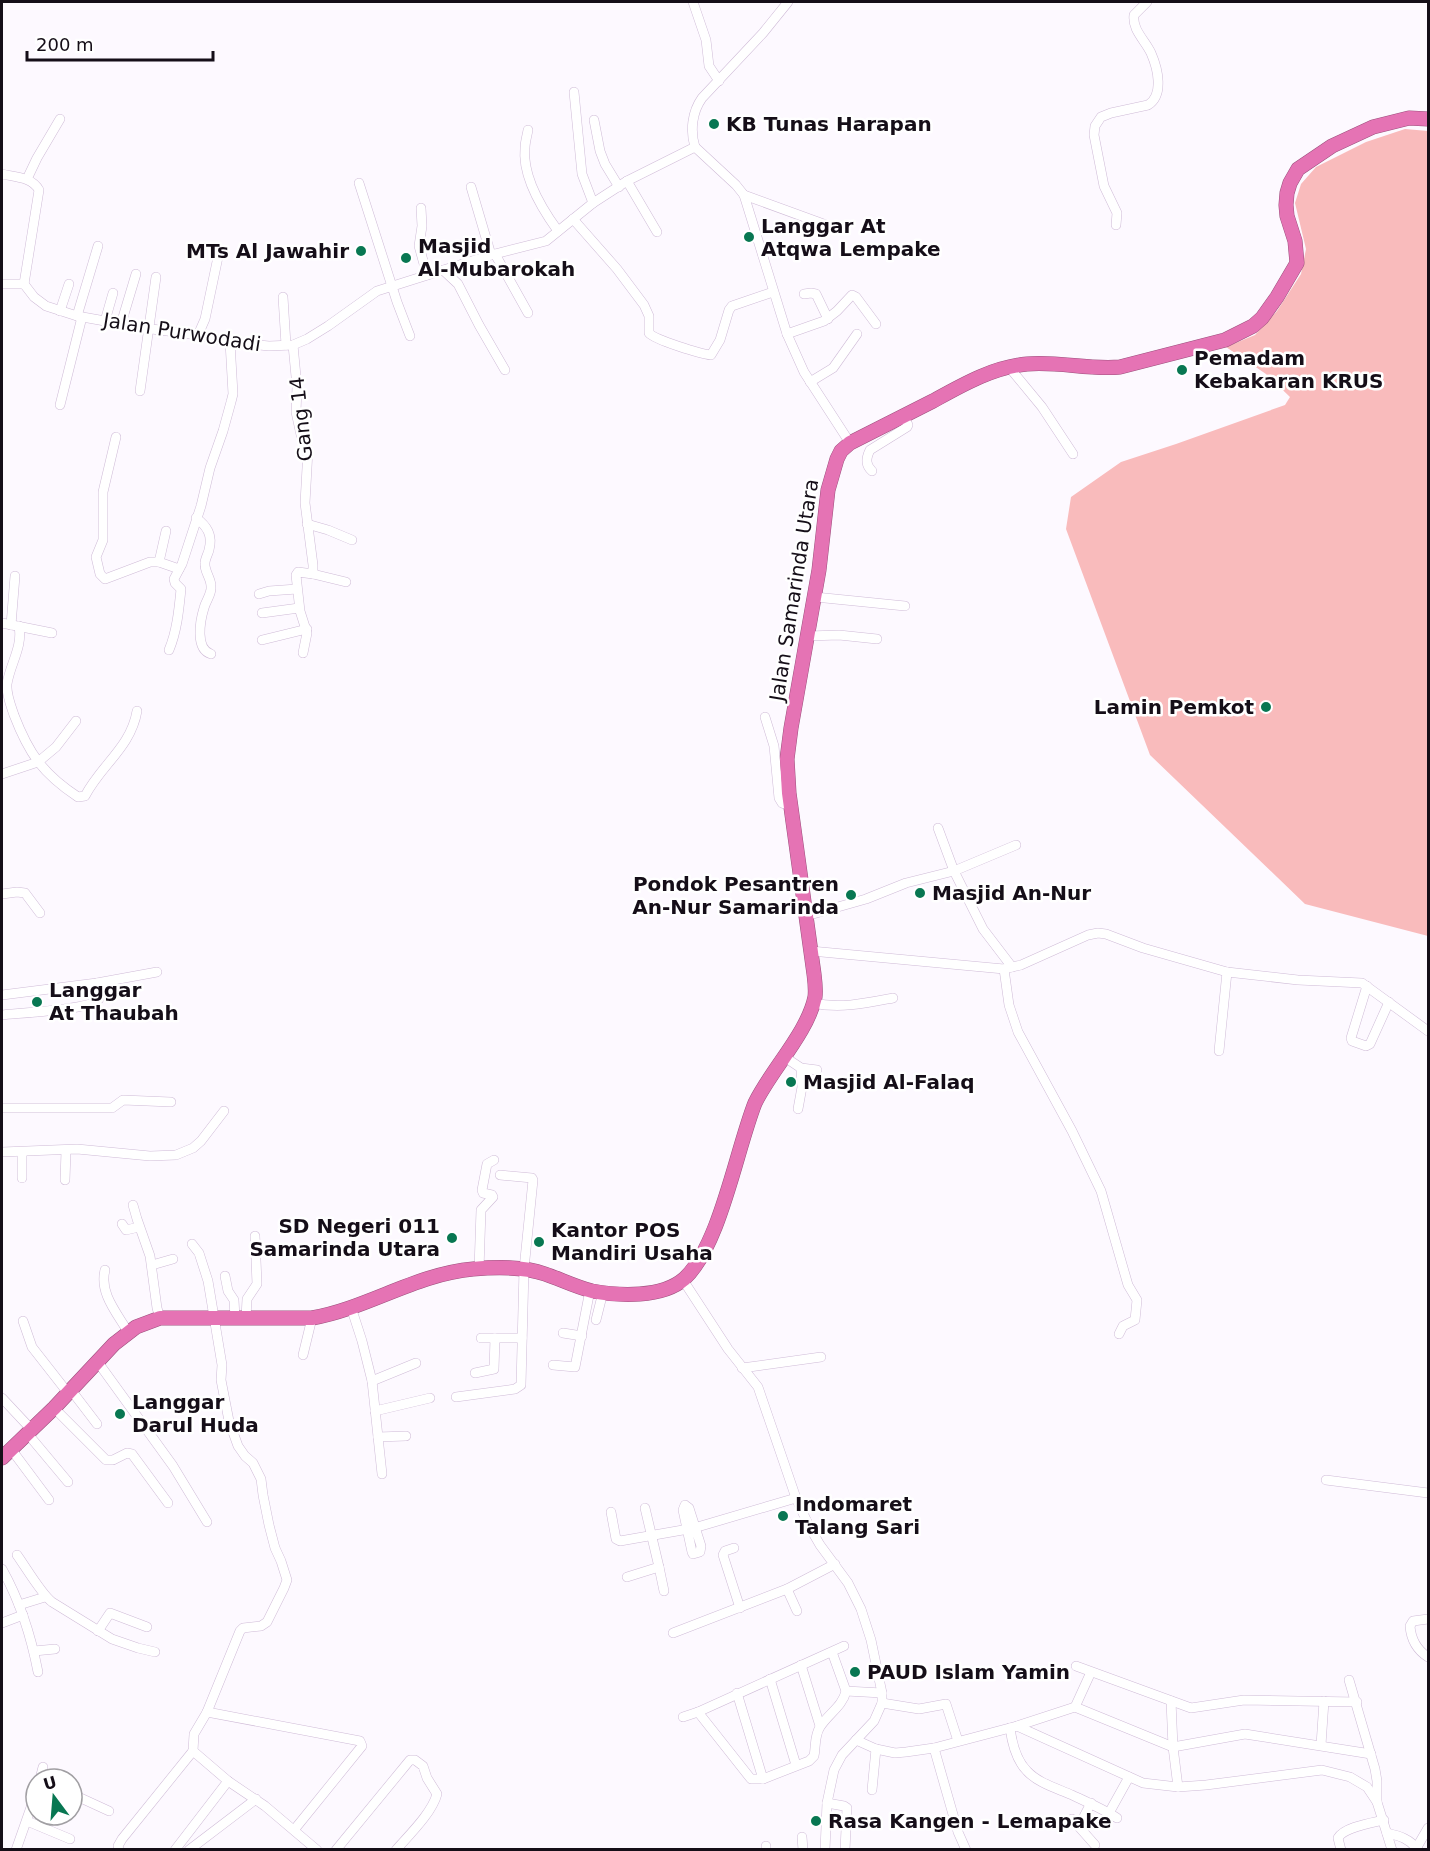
<svg xmlns="http://www.w3.org/2000/svg" width="1430" height="1851" font-family="'DejaVu Sans',sans-serif">
<style>
.green{fill:#f9bbbc}
.lines{fill:none;stroke-linecap:round;stroke-linejoin:round}
.minor-casing{stroke:#cfbbd7;stroke-width:10}
.highway-casing{stroke:#9c507d;stroke-width:15}
.minor{stroke:#fff;stroke-width:9}
.highway{stroke:#e573b4;stroke-width:14}
.poi-dot{fill:#087752;stroke:#fff;stroke-width:2}
.labels{text-anchor:middle;stroke-width:5;stroke-linejoin:round;paint-order:stroke}
.poi-label{font-size:20px;font-weight:bold;fill:#150e18;stroke:#fff;text-anchor:start}
.street-label{font-size:20px;fill:#150e18;stroke:#fff}
</style>
<rect width="100%" height="100%" fill="#fdf9ff"/>
<path class="green" d="M1405,129L1428,131V936L1305,904L1150,755L1066,529L1071,497L1121,462L1176,444L1285,405L1290,397L1266,374L1226,347L1255,335L1277,311L1301,274L1306,249L1295,203L1301,184L1316,167L1366,142Z"/>
<g class="lines">
<defs>
<g id="minor">
<path d="M693,2L706,40L709,66L719,81"/>
<path d="M788,2L763,33L702,98C692,112 690,131 695,147L736,185L744,195L787,334L804,372L850,443"/>
<path d="M574,92L582,174L593,203"/>
<path d="M594,120L600,151L605,164L619,187"/>
<path d="M528,130C527,136 525,142 525,148C522,177 542,209 558,231"/>
<path d="M2,174C15,177 32,177 39,190L24,284"/>
<path d="M27,179L37,158L60,119"/>
<path d="M627,181L657,232"/>
<path d="M359,183L397,302L410,336"/>
<path d="M471,187L491,255"/>
<path d="M744,195L840,230"/>
<path d="M421,208L422,226L419,246L427,275"/>
<path d="M573,219L617,269L644,305L649,316V333C655,340 701,354 711,355L720,340L729,310L732,306L773,292"/>
<path d="M1116,225L1117,213L1104,186L1094,135L1095,126L1101,117L1111,113L1148,105C1164,95 1158,69 1151,53C1145,40 1132,30 1134,15L1147,2"/>
<path d="M495,254L528,313"/>
<path d="M443,270L458,284L479,325L505,370"/>
<path d="M2,284H24"/>
<path d="M24,284L34,297L46,306L77,316L144,328L198,335L230,342L269,346L293,345L307,339L328,326L377,291L491,255L546,241L593,203L627,181L695,147"/>
<path d="M804,294L811,293L816,294L828,319"/>
<path d="M283,297L286,345"/>
<path d="M60,311L69,284"/>
<path d="M77,316L98,246"/>
<path d="M105,321L113,293"/>
<path d="M121,324L136,274"/>
<path d="M787,334L824,321L837,311L852,295L856,297L876,324"/>
<path d="M198,335L205,319L218,257"/>
<path d="M293,345L297,387L296,412L301,435L308,450L305,503L313,565V574L298,572L296,575L300,611L307,633L303,653"/>
<path d="M1009,367L1042,407L1073,454"/>
<path d="M810,382L833,368L857,334"/>
<path d="M140,391L156,277"/>
<path d="M60,405L82,317"/>
<path d="M116,437L103,492V540L96,557L100,574L105,579L150,562H159"/>
<path d="M872,471C865,465 866,458 870,450L907,427L908,425L903,416"/>
<path d="M196,518C207,526 213,535 209,550C208,554 205,559 205,563C204,571 211,578 211,586C212,594 206,600 204,608C200,621 195,649 211,654"/>
<path d="M307,524L328,530L352,540"/>
<path d="M166,531L159,562L179,569"/>
<path d="M313,574L346,582"/>
<path d="M259,594L269,591L297,589"/>
<path d="M815,597L905,606"/>
<path d="M262,613L299,608"/>
<path d="M2,623L52,633"/>
<path d="M11,625L15,576"/>
<path d="M19,626C23,647 10,664 7,684C6,694 11,706 14,715C29,754 43,774 78,797L85,796C101,765 131,747 137,711"/>
<path d="M808,636L839,635L877,639"/>
<path d="M262,640L307,629"/>
<path d="M169,650C177,631 179,609 181,589L175,583L174,579L182,564L201,506L210,468L223,431L231,402L233,394L230,342"/>
<path d="M765,717L774,746L779,798L782,803L790,806"/>
<path d="M2,774L38,762L56,747L76,721"/>
<path d="M938,828L954,871L983,929L1012,967"/>
<path d="M2,894L17,892L25,893L40,913"/>
<path d="M806,916L866,899L906,883L954,871L1016,845"/>
<path d="M811,951L1004,969L1021,965L1088,935L1098,933L1106,934L1143,948L1227,972L1298,980L1362,983L1428,1031"/>
<path d="M1004,969L1009,1005L1018,1032L1072,1131L1101,1191L1128,1285L1137,1300L1135,1320L1123,1326L1119,1334"/>
<path d="M1367,986L1351,1038L1352,1041L1366,1046L1370,1044L1389,1002"/>
<path d="M2,995L97,983L157,972"/>
<path d="M813,1003C840,1009 867,1003 893,998"/>
<path d="M2,1015C19,1013 91,1010 99,999L97,983"/>
<path d="M1219,1051L1227,972"/>
<path d="M783,1056L801,1068L817,1070"/>
<path d="M2,1108H112L123,1100L171,1102"/>
<path d="M798,1109L802,1087L801,1068"/>
<path d="M2,1152L77,1149L150,1156L176,1155L193,1148L201,1141L224,1111"/>
<path d="M22,1178V1152"/>
<path d="M65,1180L66,1151"/>
<path d="M133,1205L137,1219L150,1256L157,1308L160,1318"/>
<path d="M122,1224L126,1230L139,1227"/>
<path d="M192,1244L199,1253L208,1281L222,1365L221,1380L229,1421L238,1446L245,1456L253,1463L261,1479L263,1495L269,1525L275,1548L281,1561L287,1580L284,1588L267,1622L261,1626L243,1628L240,1631L207,1712"/>
<path d="M152,1265L173,1259"/>
<path d="M479,1269L481,1210L493,1197L492,1195L483,1193L482,1190L487,1164L494,1160"/>
<path d="M105,1270C99,1293 117,1313 128,1332"/>
<path d="M225,1276L228,1291L234,1300L235,1318"/>
<path d="M683,1280L728,1349L758,1387L796,1498L809,1526L820,1545L848,1583L861,1609L871,1640L882,1693V1703L874,1721L842,1755L834,1770L827,1803L825,1850"/>
<path d="M351,1307L362,1341L372,1381L382,1474"/>
<path d="M246,1318L247,1299L257,1284L255,1236"/>
<path d="M596,1320L603,1292"/>
<path d="M23,1321L32,1347L68,1393"/>
<path d="M563,1333L582,1336"/>
<path d="M481,1338H522"/>
<path d="M303,1355L312,1318"/>
<path d="M97,1361L173,1466L207,1522"/>
<path d="M553,1365L575,1367L590,1290"/>
<path d="M742,1368L821,1357"/>
<path d="M475,1373L494,1369L495,1338"/>
<path d="M372,1381L416,1363"/>
<path d="M71,1390L97,1424"/>
<path d="M456,1397L515,1389L521,1385L524,1269L533,1180L532,1178L500,1175"/>
<path d="M2,1398L31,1429"/>
<path d="M54,1408L106,1460H113L127,1453L132,1454L168,1503"/>
<path d="M375,1411L430,1398"/>
<path d="M27,1433L68,1482"/>
<path d="M378,1437L406,1436"/>
<path d="M11,1449L49,1500"/>
<path d="M1326,1480L1428,1493"/>
<path d="M685,1505L689,1508L701,1546L700,1552L693,1554L692,1552L683,1510Z"/>
<path d="M611,1512L616,1539L620,1541L694,1528L796,1498"/>
<path d="M734,1548L725,1551L723,1555L740,1608"/>
<path d="M17,1555C25,1566 42,1595 52,1602L112,1639L138,1648L155,1652"/>
<path d="M659,1567L664,1591"/>
<path d="M2,1569C20,1601 31,1636 38,1672"/>
<path d="M627,1577L659,1567L645,1508"/>
<path d="M787,1589L797,1611"/>
<path d="M19,1605L45,1597"/>
<path d="M1428,1619L1413,1621L1410,1626C1411,1639 1417,1650 1428,1657"/>
<path d="M2,1623L23,1615"/>
<path d="M98,1631L110,1613L147,1627"/>
<path d="M673,1633L787,1589L835,1564"/>
<path d="M34,1651L55,1649"/>
<path d="M832,1652L846,1691C843,1706 828,1714 820,1727C814,1736 816,1747 814,1756L809,1761L763,1779H751L698,1712L844,1646"/>
<path d="M801,1665L820,1726"/>
<path d="M1076,1666L1191,1708L1244,1700L1357,1702"/>
<path d="M770,1679L796,1765"/>
<path d="M1349,1680L1375,1769L1377,1781V1802"/>
<path d="M846,1691L882,1693"/>
<path d="M737,1693L763,1779"/>
<path d="M1171,1701L1173,1747L1178,1787"/>
<path d="M882,1703L919,1709L946,1704L958,1741"/>
<path d="M1075,1707L1091,1672"/>
<path d="M683,1717L698,1712"/>
<path d="M1017,1726L1075,1707L1173,1747L1245,1734L1371,1754"/>
<path d="M1010,1728C1012,1743 1016,1760 1027,1771C1038,1783 1056,1788 1072,1795C1087,1802 1103,1809 1117,1818"/>
<path d="M856,1740L876,1749L895,1753L906,1752L934,1748L1017,1726L1143,1783L1178,1787L1206,1785L1322,1770L1350,1777L1367,1787L1377,1802L1392,1850"/>
<path d="M1321,1745L1324,1701"/>
<path d="M934,1748L958,1832L966,1850"/>
<path d="M40,1779L43,1767"/>
<path d="M872,1790L876,1749"/>
<path d="M72,1794L109,1811"/>
<path d="M827,1803L844,1806L847,1808L845,1850"/>
<path d="M1109,1813L1129,1777"/>
<path d="M1072,1819L1095,1845"/>
<path d="M27,1821L70,1839"/>
<path d="M1079,1826L1091,1803"/>
<path d="M294,1830L362,1746L360,1741L207,1712L194,1734L193,1751L228,1781L265,1806L317,1850"/>
<path d="M1387,1833C1400,1836 1410,1839 1418,1850"/>
<path d="M802,1837L803,1850"/>
<path d="M766,1846V1850"/>
<path d="M1417,1847L1428,1828"/>
<path d="M16,1850L36,1793"/>
<path d="M119,1850L118,1846L122,1839L193,1751"/>
<path d="M175,1850L228,1781"/>
<path d="M189,1850L256,1799"/>
<path d="M336,1850L410,1760H415L423,1766L427,1778L437,1794C432,1813 409,1835 396,1850"/>
<path d="M1341,1850L1338,1838C1344,1827 1371,1823 1384,1820"/>
</g>
<path id="highway" d="M2,1458L54,1408L114,1344L136,1327L160,1318H312C368,1308 416,1274 473,1269C496,1267 522,1266 545,1274C560,1279 576,1287 592,1291C619,1296 662,1298 684,1279C720,1246 736,1151 755,1103C771,1070 808,1032 815,997C816,989 815,982 814,974L789,793L787,759L791,728L819,570L828,490L837,459L841,451L850,443C878,429 905,415 933,401C962,385 993,367 1027,364C1058,361 1089,370 1120,367L1225,340L1253,326L1262,318L1277,297L1297,263L1295,241L1287,216L1286,205L1287,193L1290,183L1298,169L1332,146L1373,127L1409,118L1428,119"/>
</defs>
<use href="#minor" class="minor-casing"/>
<use href="#highway" class="highway-casing"/>
<use href="#minor" class="minor"/>
<use href="#highway" class="highway"/>
</g>
<g class="poi-dot">
<circle cx="714" cy="124" r="6"/>
<circle cx="749" cy="237" r="6"/>
<circle cx="361" cy="251" r="6"/>
<circle cx="406" cy="258" r="6"/>
<circle cx="1182" cy="370" r="6"/>
<circle cx="1266" cy="707" r="6"/>
<circle cx="920" cy="893" r="6"/>
<circle cx="851" cy="895" r="6"/>
<circle cx="37" cy="1002" r="6"/>
<circle cx="791" cy="1082" r="6"/>
<circle cx="452" cy="1238" r="6"/>
<circle cx="539" cy="1242" r="6"/>
<circle cx="120" cy="1414" r="6"/>
<circle cx="783" cy="1516" r="6"/>
<circle cx="855" cy="1672" r="6"/>
<circle cx="816" cy="1821" r="6"/>
</g>
<g class="labels">
<g class="poi-label">
<text x="726" y="131">KB Tunas Harapan</text>
<text x="761" y="233">Langgar At<tspan x="761" dy="23">Atqwa Lempake</tspan></text>
<text x="418" y="253">Masjid<tspan x="418" dy="23">Al-Mubarokah</tspan></text>
<text x="349" y="258" text-anchor="end">MTs Al Jawahir</text>
<text x="1194" y="365">Pemadam<tspan x="1194" dy="23">Kebakaran KRUS</tspan></text>
<text x="1254" y="714" text-anchor="end">Lamin Pemkot</text>
<text x="839" y="891" text-anchor="end">Pondok Pesantren<tspan x="839" dy="23">An-Nur Samarinda</tspan></text>
<text x="932" y="900">Masjid An-Nur</text>
<text x="49" y="997">Langgar<tspan x="49" dy="23">At Thaubah</tspan></text>
<text x="803" y="1089">Masjid Al-Falaq</text>
<text x="440" y="1233" text-anchor="end">SD Negeri 011<tspan x="440" dy="23">Samarinda Utara</tspan></text>
<text x="551" y="1237">Kantor POS<tspan x="551" dy="23">Mandiri Usaha</tspan></text>
<text x="132" y="1409">Langgar<tspan x="132" dy="23">Darul Huda</tspan></text>
<text x="795" y="1511">Indomaret<tspan x="795" dy="23">Talang Sari</tspan></text>
<text x="867" y="1679">PAUD Islam Yamin</text>
<text x="828" y="1828">Rasa Kangen - Lemapake</text>
</g>
<g class="street-label">
<text transform="translate(182 332) rotate(9)" y="7">Jalan Purwodadi</text>
<text transform="translate(301 419) rotate(-96)" y="7">Gang 14</text>
<text transform="translate(794 590) rotate(-81)" y="7">Jalan Samarinda Utara</text>
</g>
</g>
<rect width="1430" height="1851" fill="none" stroke="#150e18" stroke-width="6"/>
<g transform="translate(54 1797) rotate(344)"><circle r="28" fill="#ffffff" stroke="#a19fa3" stroke-width="1.5"/>
<path d="M0-4.5L10 22L0 15L-10 22Z" fill="#087752"/>
<text y="-9" font-size="16" font-weight="bold" text-anchor="middle" fill="#150e18">U</text>
</g>
<path d="M27 51v9h186v-9" fill="none" stroke="#150e18" stroke-width="3"/>
<text x="36" y="51" font-size="18" fill="#150e18" stroke="#ffffff" stroke-width="4.5" paint-order="stroke">200 m</text>
</svg>
